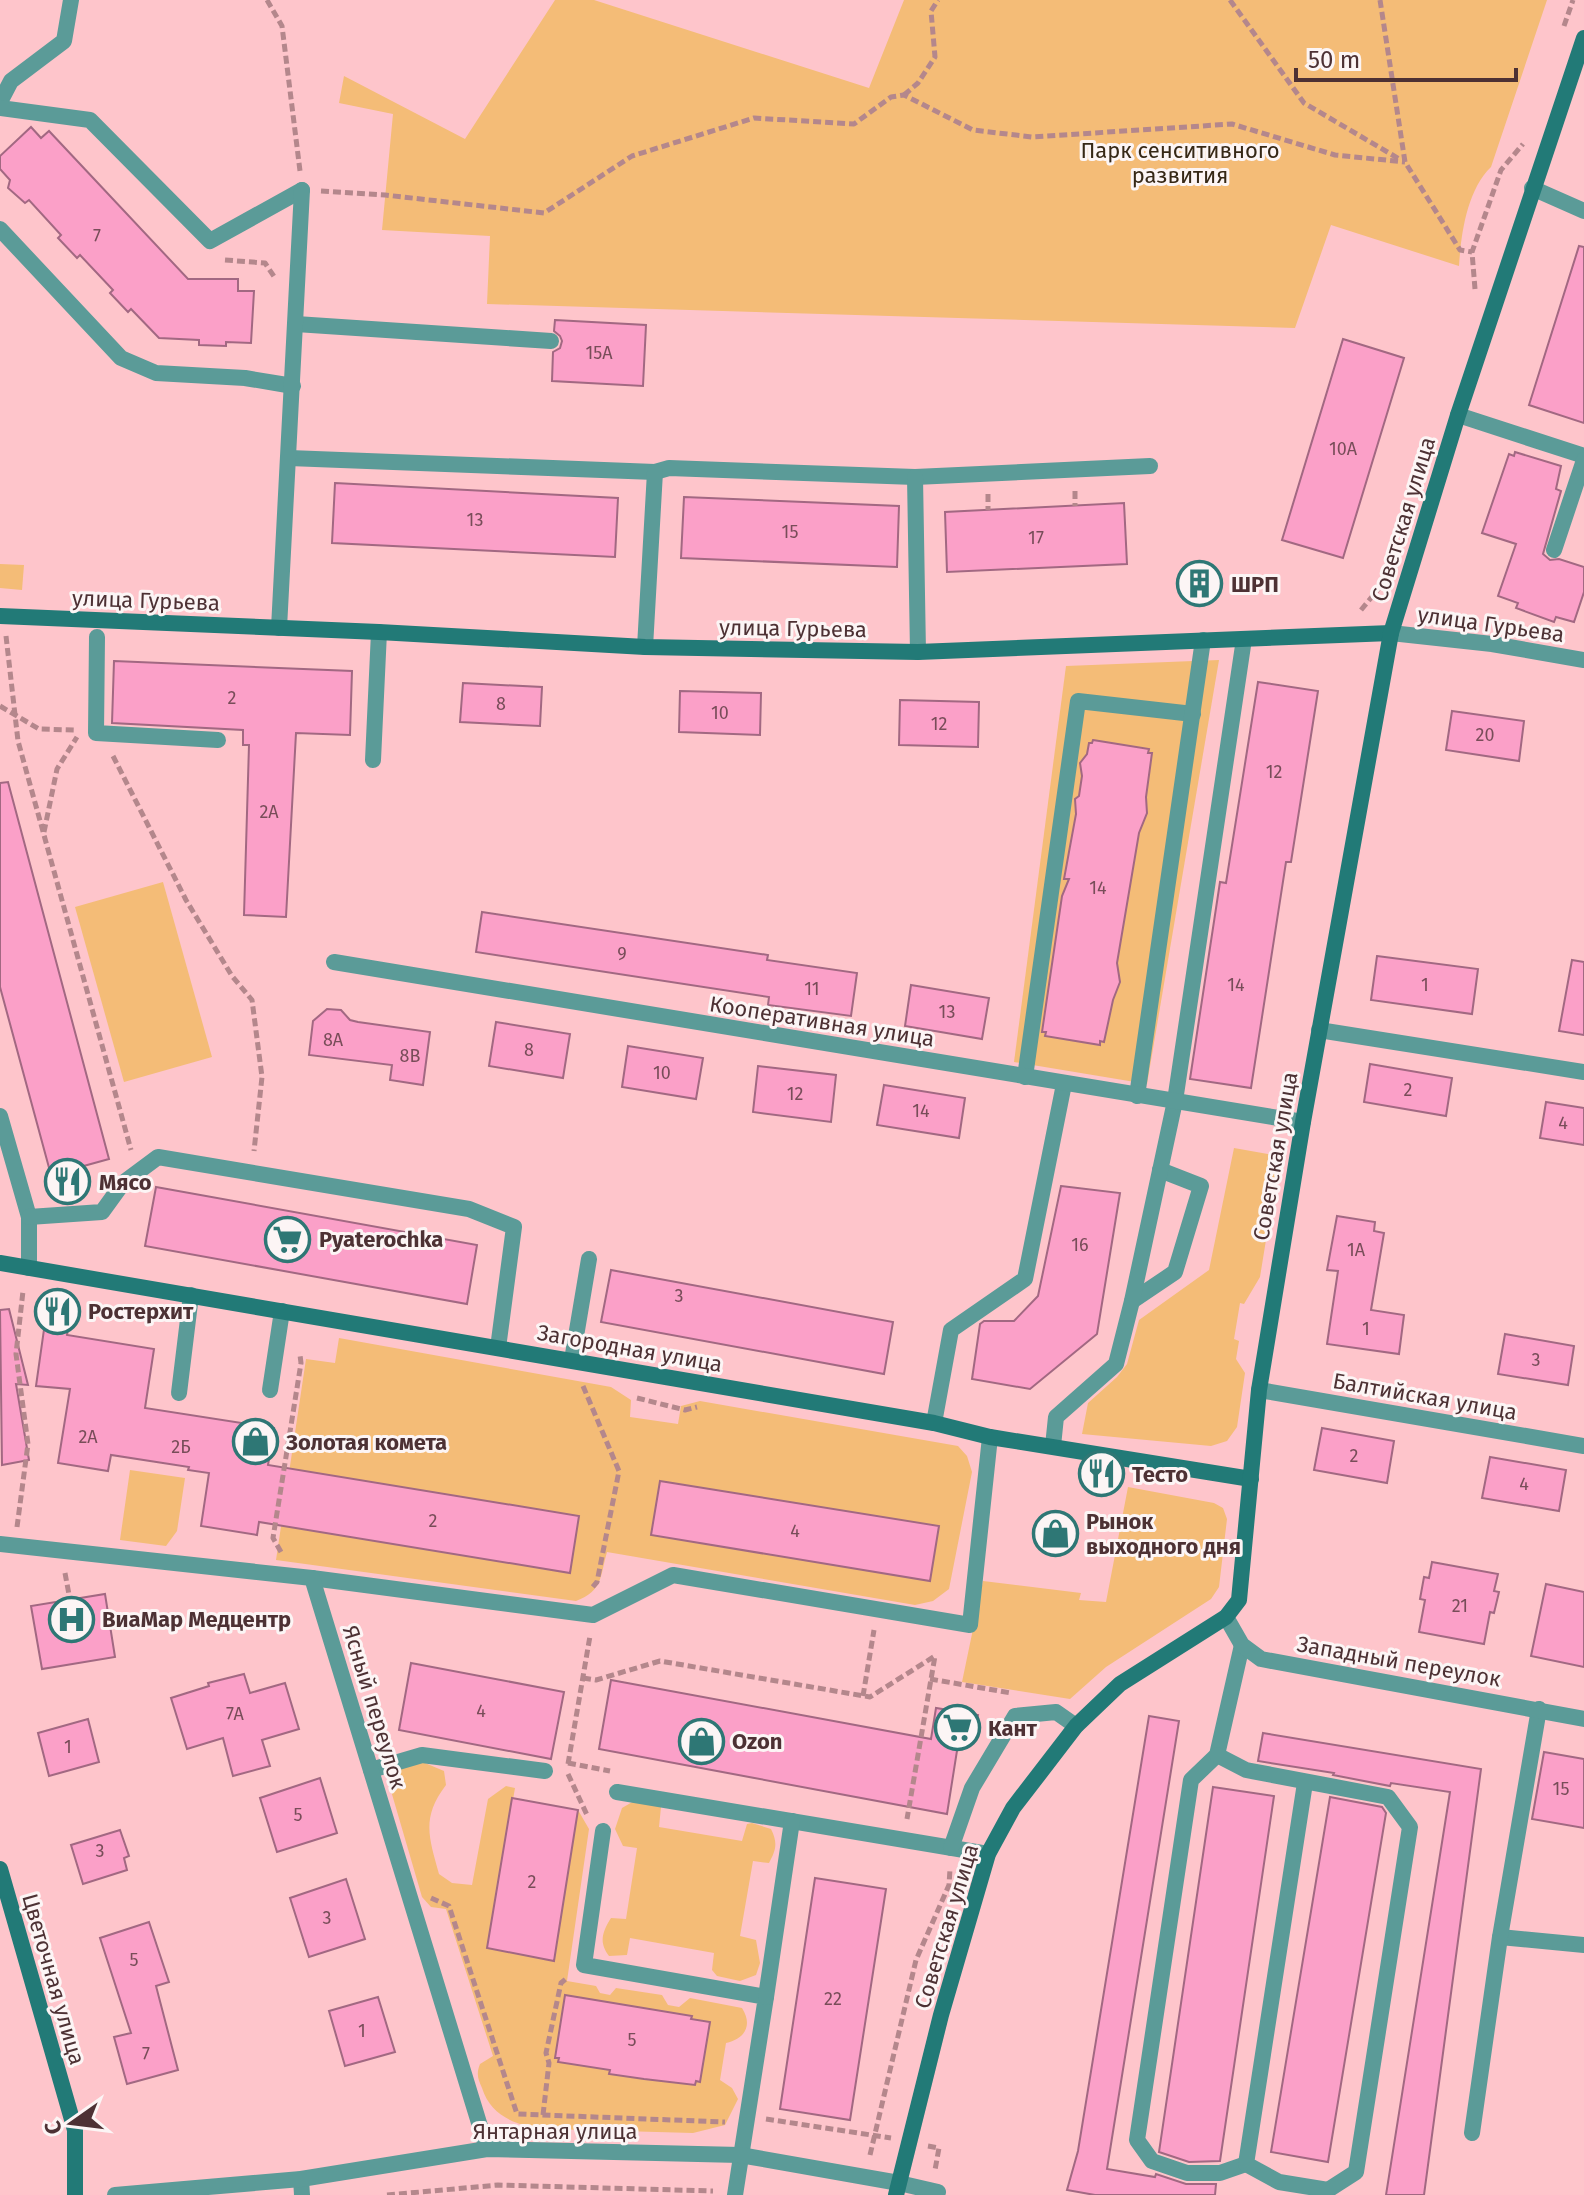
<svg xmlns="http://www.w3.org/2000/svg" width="1584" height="2195" font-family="'Fira Sans',sans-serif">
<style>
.green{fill:#f4bc77;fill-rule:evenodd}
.building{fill:#fba0c8;stroke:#a26882;stroke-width:2}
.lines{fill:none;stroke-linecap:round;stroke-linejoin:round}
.path{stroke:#b4878c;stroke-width:5;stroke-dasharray:8 4;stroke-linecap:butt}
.lane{stroke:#5b9b98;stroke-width:16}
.street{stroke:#5b9b98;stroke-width:16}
.secondary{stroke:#227a77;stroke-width:16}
.labels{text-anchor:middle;stroke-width:6;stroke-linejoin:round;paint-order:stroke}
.number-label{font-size:18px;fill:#784d59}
.park-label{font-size:22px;fill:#362816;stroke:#fcf5f5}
.street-label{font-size:22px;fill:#4d3134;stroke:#fcf5f5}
.poi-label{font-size:22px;font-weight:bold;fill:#4d3134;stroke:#fcf5f5;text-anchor:start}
</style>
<rect width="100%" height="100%" fill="#fec5cb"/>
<g class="green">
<path d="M555,0H594L869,88L904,0H1547L1491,167C1467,190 1461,234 1459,266L1331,225L1295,328L487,304L490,236L382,230L393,114L339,103L344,76L465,139Z"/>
<path d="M0,564L24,565L22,590L0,588Z"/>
<path d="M1219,660L1147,1084L1014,1062L1066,666Z"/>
<path d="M163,882L212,1057L124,1082L75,907Z"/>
<path d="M1234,1148L1274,1155L1279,1160L1260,1277L1244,1304L1240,1303L1234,1339L1239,1341L1236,1359L1245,1373L1237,1427L1227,1441L1211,1446L1082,1434L1088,1403L1117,1377L1127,1364L1139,1320L1209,1270Z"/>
<path d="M339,1338L611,1387L631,1400L630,1417L678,1424L681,1406L700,1401L958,1446L967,1456L972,1472L949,1589L933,1601L915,1605L607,1552C600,1576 603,1591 576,1601L276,1560L306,1359L335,1363ZM296,1470L579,1516L570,1573L287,1527Z"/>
<path d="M130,1470L185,1478L177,1531L166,1546L120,1540Z"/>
<path d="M1128,1487L1214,1503L1223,1508L1227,1519L1219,1587L1211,1599L1106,1667L1070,1699L962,1682L983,1581L1081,1593L1079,1600L1106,1602Z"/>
<path d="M413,1762L425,1763L444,1771L446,1785C421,1818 429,1837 439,1874L452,1883L472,1885L488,1799L506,1786L515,1788L487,1948L554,1960L578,1810L589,1829L567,1981L596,1986L600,1993L610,1995L616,1988L662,1995L668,2005L679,2007L690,1998L742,2008C753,2025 745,2039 726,2043L720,2080L732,2088L738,2099L725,2125L693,2133L548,2129C519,2127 491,2117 482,2088C478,2079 476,2074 480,2064L493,2056L446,1909L431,1907L422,1897L389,1784L397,1771Z"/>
<path d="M634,1801L661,1807L659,1827L742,1841L747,1824L752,1823L771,1829C778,1843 776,1850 769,1863L753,1861L740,1936L756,1940L760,1963L756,1975L740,1981L717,1976L712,1970L714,1953L630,1938L627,1955L609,1956C598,1942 603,1931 611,1918L626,1919L637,1848L623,1846L615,1829L622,1808Z"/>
</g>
<g class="building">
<path d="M31,127L41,138L49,131L188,279H238V291H254L251,343L226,342V346L199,345V340L159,338L131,309L128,312L110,293L113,290L80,255L77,258L58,238L61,235L29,200L25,203L8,188L10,180L0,169V156Z"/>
<path d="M1579,246L1584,247V423L1529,405Z"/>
<path d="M555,320L646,325L643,386L552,381L553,352L560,348L562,341L560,336L554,331Z"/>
<path d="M1343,339L1404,358L1343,558L1282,540Z"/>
<path d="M1515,452L1561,466L1556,489L1561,491L1543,554L1550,560L1559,559L1584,567V592L1574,622L1556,617L1554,622L1516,608L1518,603L1498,596L1516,544L1482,533L1509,454L1514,456Z"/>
<path d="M335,483L618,498L615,557L332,543Z"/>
<path d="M684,497L899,506L897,567L681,558Z"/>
<path d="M1124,503L1127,564L947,572L945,512Z"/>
<path d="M114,661L352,671L350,735L296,733L286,917L244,915L249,745H243V730L112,723Z"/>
<path d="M1258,682L1318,691L1291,862H1286L1251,1088L1190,1079L1220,882L1226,883Z"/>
<path d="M463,683L542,687L540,726L460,722Z"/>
<path d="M680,691L761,693L760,735L679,732Z"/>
<path d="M900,700L979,702L978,747L899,745Z"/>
<path d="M1452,711L1524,721L1519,761L1446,750Z"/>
<path d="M1093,740L1149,749L1148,753H1152L1146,797L1147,813L1139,833L1117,963L1120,982L1113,1000L1104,1042L1100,1041V1045L1045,1036L1046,1032H1042L1062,896L1069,879H1064L1076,814L1075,799L1079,796L1082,776L1080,763L1087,754L1089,743H1092Z"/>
<path d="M8,782L109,1159L51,1175L0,987V783Z"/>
<path d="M482,912L768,955L767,960L857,973L851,1016L768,1005L769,997L476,952Z"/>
<path d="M1377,956L1478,969L1472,1014L1371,1000Z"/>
<path d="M1572,960L1584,962V1035L1559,1031Z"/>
<path d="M911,985L989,998L982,1039L905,1026Z"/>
<path d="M327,1009L341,1010L350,1020L358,1022L430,1032L423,1085L390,1080L392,1065L309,1055L313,1021Z"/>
<path d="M496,1022L570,1034L563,1078L489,1066Z"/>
<path d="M628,1046L703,1058L696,1099L622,1087Z"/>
<path d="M1370,1064L1452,1078L1446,1116L1364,1102Z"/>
<path d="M758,1066L836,1075L831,1122L753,1112Z"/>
<path d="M884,1085L965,1098L959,1138L877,1125Z"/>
<path d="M1546,1102L1584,1108V1145L1540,1138Z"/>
<path d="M1061,1186L1120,1193L1097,1334L1030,1389L972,1379L980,1324L984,1321H1014L1038,1296Z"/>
<path d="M156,1187L477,1245L467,1304L145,1246Z"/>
<path d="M1337,1216L1375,1222L1374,1231L1384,1233L1371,1310L1404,1315L1399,1354L1327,1344L1338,1271L1327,1270Z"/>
<path d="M611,1270L893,1322L884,1374L601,1322Z"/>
<path d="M48,1301L72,1304L67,1335L154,1349L145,1408L274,1428L268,1465L579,1516L570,1573L259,1522L257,1535L201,1526L209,1473L188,1470L189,1467L111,1455L108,1471L58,1463L70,1389L36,1386Z"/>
<path d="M9,1309L28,1385L16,1384L29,1460L2,1465L0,1310Z"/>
<path d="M1505,1334L1574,1346L1568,1385L1498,1374Z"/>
<path d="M1322,1428L1394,1441L1387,1483L1314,1470Z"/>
<path d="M1490,1457L1566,1470L1559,1511L1482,1498Z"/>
<path d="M660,1481L939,1526L930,1581L651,1535Z"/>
<path d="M1432,1562L1498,1574L1494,1591L1499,1592L1494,1613L1490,1612L1484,1644L1419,1632L1425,1600L1420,1599L1424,1577L1429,1578Z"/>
<path d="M1546,1584L1584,1592V1667L1531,1656Z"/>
<path d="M105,1594L115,1657L42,1669L31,1606Z"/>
<path d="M411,1663L564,1692L551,1759L399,1730Z"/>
<path d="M244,1674L250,1693L285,1683L299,1729L262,1740L270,1766L233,1776L223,1738L187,1749L171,1698L209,1686L208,1683Z"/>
<path d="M611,1680L931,1739L936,1708L978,1715L974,1741L959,1738L947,1814L599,1749Z"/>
<path d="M1149,1716L1179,1721L1107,2169L1155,2177L1156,2174L1186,2184H1216L1215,2195H1095L1067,2190L1078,2151Z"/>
<path d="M88,1719L99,1762L49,1776L38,1733Z"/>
<path d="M1263,1733L1481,1769L1424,2195H1386L1450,1792L1391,1783L1390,1786L1333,1775L1334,1773L1258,1761Z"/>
<path d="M1544,1752L1584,1759V1828L1532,1819Z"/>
<path d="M320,1778L337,1833L277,1852L260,1798Z"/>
<path d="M1213,1787L1274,1796L1220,2161L1189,2162L1159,2152Z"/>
<path d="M1330,1797L1382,1807L1386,1813L1328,2162L1271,2152Z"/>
<path d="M512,1798L578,1810L554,1961L487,1948Z"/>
<path d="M120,1830L129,1856L124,1858L127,1870L83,1884L71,1845Z"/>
<path d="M815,1878L886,1889L850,2120L780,2109Z"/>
<path d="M346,1879L365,1939L309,1957L290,1898Z"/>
<path d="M149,1922L169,1982L156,1986L178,2070L127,2084L114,2037L131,2033L100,1938Z"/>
<path d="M565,1995L692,2016L691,2019L710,2022L700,2082L696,2081L695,2085L644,2079L609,2074L610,2070L558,2062L559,2058H555Z"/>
<path d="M378,1997L395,2052L345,2066L329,2011Z"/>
</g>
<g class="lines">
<g class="path">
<path d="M267,0L282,26L300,171"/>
<path d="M1230,0L1304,103L1401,160"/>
<path d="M1380,0L1405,162L1460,250L1472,252"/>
<path d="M1564,26L1573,0"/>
<path d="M904,95L918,83L935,57L931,11L938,0"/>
<path d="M321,191L385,195L544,213L632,156L754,118L854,124L891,97L904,95L973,130L1032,137L1232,124L1335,155L1405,162"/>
<path d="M225,260L265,263L275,278"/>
<path d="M1475,289L1472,252L1501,170L1523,144"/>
<path d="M1075,491V506"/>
<path d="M988,494V510"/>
<path d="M1361,610L1380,587"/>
<path d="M6,636L18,741L131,1150"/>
<path d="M0,706L39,729L75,730"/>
<path d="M113,756L186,900L232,976L252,1000L262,1077L254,1151"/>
<path d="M44,832L57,769L77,737"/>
<path d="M583,1386L619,1471L597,1582L591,1589"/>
<path d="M637,1398L685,1410L697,1407"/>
<path d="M17,1527L28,1444L16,1354L23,1291"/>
<path d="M281,1552L273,1538L301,1363L300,1355"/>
<path d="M65,1573L70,1600"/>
<path d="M583,1678L596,1680L660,1661L870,1697L935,1656L907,1819"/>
<path d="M930,1679L1011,1693"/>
<path d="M863,1696L874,1630"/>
<path d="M568,1763L610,1771"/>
<path d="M568,1764L590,1636"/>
<path d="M568,1774L587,1815"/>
<path d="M431,1898L449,1906L517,2114L725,2122"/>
<path d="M543,2115L549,2063L546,2053L561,1983L567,1978"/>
<path d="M766,2119L891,2138"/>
<path d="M928,2146L939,2148L935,2170"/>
<path d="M870,2155L916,1960L949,1885L950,1869"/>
<path d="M387,2195L498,2185L713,2191"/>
</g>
<g class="lane">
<path d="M0,102L11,81L64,41L71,0"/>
<path d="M0,108L90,120L210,241L302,190"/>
<path d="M1532,188L1584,211"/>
<path d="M0,229L121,358L156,373L245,378L293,386"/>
<path d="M296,324L551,341"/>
<path d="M1458,415L1584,456"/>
<path d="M289,458L655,472L669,468L915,477L1150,466"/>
<path d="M915,477L918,652"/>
<path d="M1554,550L1584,460"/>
<path d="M279,628L302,190"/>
<path d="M97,637L96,733L218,740"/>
<path d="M645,647L655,472"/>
<path d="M373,760L379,632"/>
<path d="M1025,1077L1078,701L1193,714"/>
<path d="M1137,1096L1203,640"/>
<path d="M0,1116L29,1217V1268"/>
<path d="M29,1217L102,1212L123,1183L158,1157L469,1209L514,1227L498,1348"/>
<path d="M1132,1301L1175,1272L1201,1186L1160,1170"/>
<path d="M572,1360L589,1259"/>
<path d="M270,1390L282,1311"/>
<path d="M179,1393L191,1295"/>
<path d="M934,1423L951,1330L1025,1279L1064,1084"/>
<path d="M1053,1446L1056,1417L1116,1364L1132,1301L1175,1101L1244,639"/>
<path d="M312,1578L593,1615L673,1575L970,1625L990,1437"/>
<path d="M1242,1645L1217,1755L1191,1780L1137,2140L1152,2161L1187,2173H1220L1246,2164"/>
<path d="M1217,1755L1246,1770L1388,1797L1410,1827L1356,2172L1328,2190L1279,2182L1246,2164L1305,1783"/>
<path d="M371,1770L422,1755L545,1771"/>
<path d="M617,1792L988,1854"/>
<path d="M603,1831L584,1965L766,1997L735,2195"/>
<path d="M951,1848L972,1788L1015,1716L1056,1712L1076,1726"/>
<path d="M1500,1937L1584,1945"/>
<path d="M766,1997L792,1821"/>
<path d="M1472,2133L1500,1937L1539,1709"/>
<path d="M301,2179L302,2195"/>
<path d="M899,2183L938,2192"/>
</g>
<g class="street">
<path d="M1391,633L1492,644L1584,660"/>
<path d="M334,962L1303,1122"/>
<path d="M1319,1030L1584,1072"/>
<path d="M1259,1390L1584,1446"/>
<path d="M0,1544L312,1578L487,2149"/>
<path d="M1226,1617L1242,1645L1261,1659L1584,1719"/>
<path d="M115,2195L301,2179L487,2149L740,2155L899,2183"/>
</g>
<g class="secondary">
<path d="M0,616L379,632L645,647L918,652L1391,633"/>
<path d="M0,1263L934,1423L990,1437L1251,1479"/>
<path d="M0,1869L75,2130V2195"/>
<path d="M896,2195L941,2015L988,1854L1013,1808L1076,1726L1120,1684L1226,1617L1239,1600L1259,1390L1303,1122L1391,633L1458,415L1584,38"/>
</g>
</g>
<defs>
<symbol id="building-ring" viewBox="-11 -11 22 22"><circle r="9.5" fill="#fcf5f5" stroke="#2e7775" stroke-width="1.5"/><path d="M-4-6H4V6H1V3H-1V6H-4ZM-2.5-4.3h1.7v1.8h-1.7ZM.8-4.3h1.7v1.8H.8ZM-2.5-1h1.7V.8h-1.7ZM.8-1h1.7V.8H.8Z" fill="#2e7775"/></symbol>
<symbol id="restaurant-ring" viewBox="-11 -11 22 22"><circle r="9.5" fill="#fcf5f5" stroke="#2e7775" stroke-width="1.5"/><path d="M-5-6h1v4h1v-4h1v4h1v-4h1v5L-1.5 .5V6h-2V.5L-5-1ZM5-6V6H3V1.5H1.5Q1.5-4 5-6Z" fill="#2e7775"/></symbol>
<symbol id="supermarket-ring" viewBox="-11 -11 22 22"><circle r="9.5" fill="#fcf5f5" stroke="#2e7775" stroke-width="1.5"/><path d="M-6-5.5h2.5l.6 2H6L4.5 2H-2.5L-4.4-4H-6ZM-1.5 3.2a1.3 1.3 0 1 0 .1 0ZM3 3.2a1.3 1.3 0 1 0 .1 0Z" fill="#2e7775"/></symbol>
<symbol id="shop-ring" viewBox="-11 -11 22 22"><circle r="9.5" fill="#fcf5f5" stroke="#2e7775" stroke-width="1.5"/><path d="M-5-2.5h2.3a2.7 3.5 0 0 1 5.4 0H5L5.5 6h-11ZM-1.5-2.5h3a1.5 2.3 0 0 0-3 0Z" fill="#2e7775"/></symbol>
<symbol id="hospital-ring" viewBox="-11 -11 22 22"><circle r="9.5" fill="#fcf5f5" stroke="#2e7775" stroke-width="1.5"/><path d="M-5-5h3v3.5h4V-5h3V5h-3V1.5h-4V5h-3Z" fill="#2e7775"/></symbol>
</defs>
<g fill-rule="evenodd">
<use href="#building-ring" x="1174" y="558" width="51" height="51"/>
<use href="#restaurant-ring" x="42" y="1156" width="51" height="51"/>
<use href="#supermarket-ring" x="262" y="1214" width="51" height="51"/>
<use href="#restaurant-ring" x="32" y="1286" width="51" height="51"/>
<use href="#shop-ring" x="230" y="1416" width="51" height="51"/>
<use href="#restaurant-ring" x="1076" y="1448" width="51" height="51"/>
<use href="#shop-ring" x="1030" y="1508" width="51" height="51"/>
<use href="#hospital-ring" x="46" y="1594" width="51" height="51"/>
<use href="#supermarket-ring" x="932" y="1702" width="51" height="51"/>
<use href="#shop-ring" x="676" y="1716" width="51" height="51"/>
</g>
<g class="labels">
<g class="number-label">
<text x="97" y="242">7</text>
<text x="599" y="359">15А</text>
<text x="1343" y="455">10А</text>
<text x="475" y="526">13</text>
<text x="790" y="538">15</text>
<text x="1036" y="544">17</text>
<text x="232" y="704">2</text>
<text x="501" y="710">8</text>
<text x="720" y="719">10</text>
<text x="939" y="730">12</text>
<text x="1485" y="741">20</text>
<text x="1274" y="778">12</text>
<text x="269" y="818">2А</text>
<text x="1098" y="894">14</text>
<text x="622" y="960">9</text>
<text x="1236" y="991">14</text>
<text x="1425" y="991">1</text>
<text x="812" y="995">11</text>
<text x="947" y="1018">13</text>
<text x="333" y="1046">8А</text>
<text x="529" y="1056">8</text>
<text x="410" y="1062">8В</text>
<text x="662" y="1079">10</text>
<text x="1408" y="1096">2</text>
<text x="795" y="1100">12</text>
<text x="921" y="1117">14</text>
<text x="1563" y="1129">4</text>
<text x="1080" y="1251">16</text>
<text x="1356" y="1256">1А</text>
<text x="679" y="1302">3</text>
<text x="1366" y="1335">1</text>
<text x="1536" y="1366">3</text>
<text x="88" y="1443">2А</text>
<text x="181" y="1453">2Б</text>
<text x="1354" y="1462">2</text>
<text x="1524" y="1490">4</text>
<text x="433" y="1527">2</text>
<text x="795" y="1537">4</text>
<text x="1460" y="1612">21</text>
<text x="481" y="1717">4</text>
<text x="235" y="1720">7А</text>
<text x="68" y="1753">1</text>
<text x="1561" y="1795">15</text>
<text x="298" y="1821">5</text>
<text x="100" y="1857">3</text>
<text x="532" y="1888">2</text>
<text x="327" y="1924">3</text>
<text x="134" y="1966">5</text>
<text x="833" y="2005">22</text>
<text x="362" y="2037">1</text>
<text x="632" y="2046">5</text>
<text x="146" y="2060">7</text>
</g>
<g class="park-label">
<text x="1180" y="158">Парк сенситивного<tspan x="1180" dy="25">развития</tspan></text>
</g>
<g class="street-label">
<text transform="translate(1403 519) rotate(-73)" y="8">Советская улица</text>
<text transform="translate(146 600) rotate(2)" y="8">улица Гурьева</text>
<text transform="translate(1491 624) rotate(8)" y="8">улица Гурьева</text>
<text transform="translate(793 628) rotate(1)" y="8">улица Гурьева</text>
<text transform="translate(822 1021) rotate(9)" y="8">Кооперативная улица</text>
<text transform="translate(1275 1156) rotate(-80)" y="8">Советская улица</text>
<text transform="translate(630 1348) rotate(10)" y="8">Загородная улица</text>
<text transform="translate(1425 1396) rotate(10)" y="8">Балтийская улица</text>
<text transform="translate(1399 1661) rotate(10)" y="8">Западный переулок</text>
<text transform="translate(375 1707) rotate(73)" y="8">Ясный переулок</text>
<text transform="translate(946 1926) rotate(-73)" y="8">Советская улица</text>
<text transform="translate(54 1979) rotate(74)" y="8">Цветочная улица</text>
<text x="555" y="2139">Янтарная улица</text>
</g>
<g class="poi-label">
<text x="1231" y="592">ШРП</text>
<text x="99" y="1190">Мясо</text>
<text x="319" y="1247">Pyaterochka</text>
<text x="88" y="1319">Ростерхит</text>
<text x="286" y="1450">Золотая комета</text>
<text x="1132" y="1482">Тесто</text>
<text x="1086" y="1529">Рынок<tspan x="1086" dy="25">выходного дня</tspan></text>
<text x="102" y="1627">ВиаМар Медцентр</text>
<text x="988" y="1736">Кант</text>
<text x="732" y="1749">Ozon</text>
</g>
</g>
<g transform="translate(72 2123) rotate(256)" stroke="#fcf5f5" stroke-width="6" paint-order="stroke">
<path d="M0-6L14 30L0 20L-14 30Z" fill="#4d3134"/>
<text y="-12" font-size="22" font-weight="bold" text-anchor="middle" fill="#4d3134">С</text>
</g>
<path d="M1296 68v12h220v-12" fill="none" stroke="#4d3134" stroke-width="4"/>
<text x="1308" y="68" font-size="24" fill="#4d3134" stroke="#fcf5f5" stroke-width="6" paint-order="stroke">50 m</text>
</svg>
